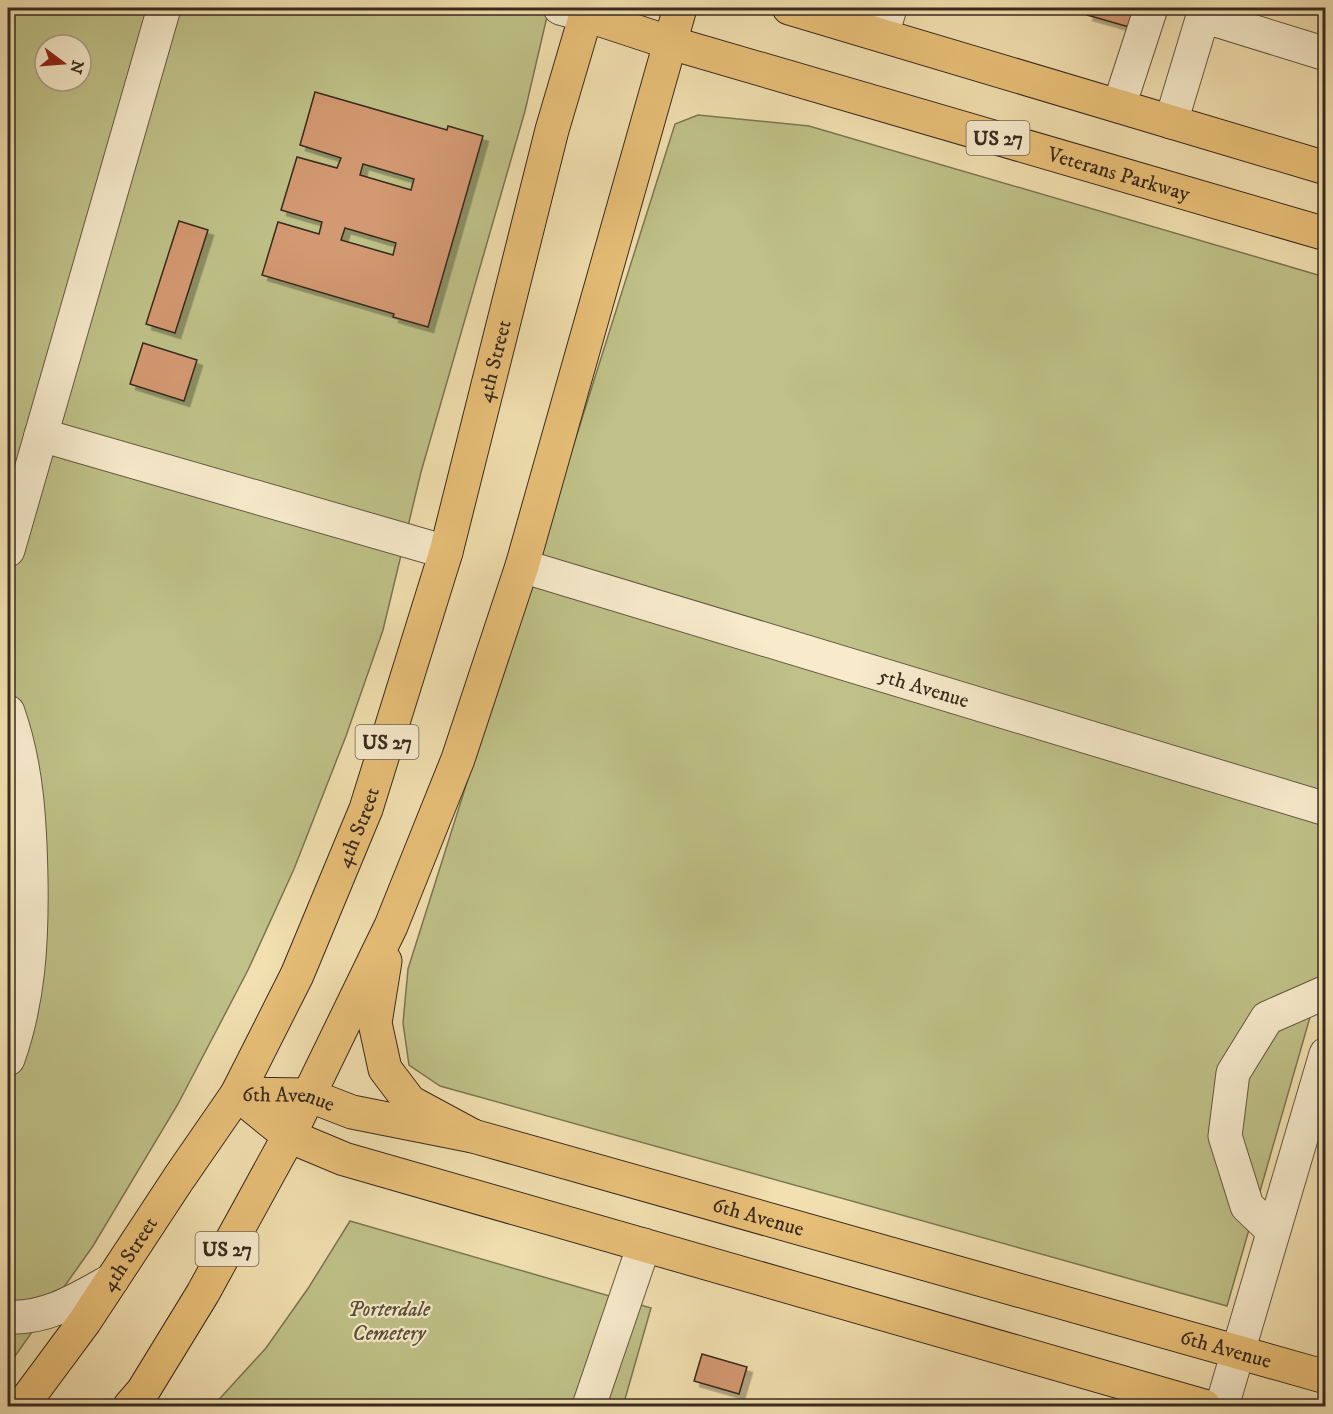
<svg xmlns="http://www.w3.org/2000/svg" width="1333" height="1414" font-family="'IM FELL DW Pica',serif">
<style>
.green{fill:#bfc188;stroke:#7b7654;stroke-width:1.5;fill-rule:evenodd}
.building{fill:#d39972;stroke:#372a1f;stroke-width:1.5;fill-rule:evenodd;filter:url(#shadow)}
.lines{fill:none;stroke-linecap:round;stroke-linejoin:round}
.minor-casing{stroke:#665843;stroke-width:35}
.major-casing{stroke:#372a1f;stroke-width:35}
.highway-casing{stroke:#372a1f;stroke-width:35}
.minor{stroke:#f7ebcc;stroke-width:33}
.major{stroke:#e9c078;stroke-width:33}
.highway{stroke:#e9c078;stroke-width:33}
.labels{text-anchor:middle;stroke-width:4.5;stroke-linejoin:round;paint-order:stroke}
.shield{fill:#f7ebcc;stroke:#716453;stroke-width:1.5}
.shield-label{font-size:20px;font-weight:bold;fill:#372a1f}
.street-label{font-size:21px;fill:#372a1f;stroke:#f7ebcc}
.park-label{font-size:21px;font-style:italic;fill:#595039;stroke:#f7ebcc}
</style>
<defs>
<filter id="shadow"><feDropShadow dx="5.5" dy="5.5" stdDeviation="0" flood-color="#0004"/></filter>
</defs>
<rect width="100%" height="100%" fill="#f2e0b0"/>
<filter id="stains"><feTurbulence type="fractalNoise" baseFrequency=".00333" numOctaves="4"/><feColorMatrix values="0 0 0 0 .2 0 0 0 0 .09 0 0 0 0 .02 0 0 0 .5 -.17"/></filter>
<radialGradient id="worn" r=".72"><stop offset=".6" stop-color="#630" stop-opacity="0"/><stop offset="1" stop-color="#630" stop-opacity=".3"/></radialGradient>
<g class="green">
<path d="M8,8H549L525,111L421,472L383,630L346,736L294,869L248,970L178,1104L93,1246L8,1366ZM45,45H81V81H45Z"/>
<path d="M698,115L809,126L1325,277V965L1227,1306L440,1086L409,1065L403,1023L408,969L675,124Z"/>
<path d="M350,1221L651,1308L623,1406H213L266,1348L309,1287Z"/>
</g>
<g class="building">
<path d="M1090,8H1135L1129,27L1087,15Z"/>
<path d="M315,92L447,130L448,126L483,136L428,327L393,317L394,314L262,275L278,222L319,234L322,222L281,210L297,157L337,168L341,158L300,145ZM363,164L414,179L411,190L360,175ZM345,228L396,243L393,255L341,240Z"/>
<path d="M179,221L208,230L175,333L146,324Z"/>
<path d="M143,343L197,360L184,401L130,384Z"/>
<path d="M702,1354L747,1367L739,1394L694,1381Z"/>
</g>
<g class="lines">
<defs>
<g id="minor">
<path d="M560,8L586,15"/>
<path d="M882,35L890,8"/>
<path d="M1119,106L1151,8"/>
<path d="M1171,122L1203,16L1326,54"/>
<path d="M41,435L446,552"/>
<path d="M8,550L164,8"/>
<path id="s1" d="M522,566L1326,809"/>
<path d="M8,712C27,766 30,822 31,879C32,941 29,1000 8,1059"/>
<path d="M1273,1231L1247,1206L1225,1136L1233,1073L1267,1018L1326,992"/>
<path d="M8,1317C47,1319 78,1299 112,1280"/>
<path d="M589,1406L644,1245"/>
<path d="M1222,1406L1326,1054"/>
</g>
<g id="major">
<path d="M789,8L1326,168"/>
<path id="s2" d="M586,15L671,43L1326,234"/>
<path id="s3" d="M237,1094L308,1095L352,1112L473,1136L1326,1377"/>
<path d="M237,1094L289,1136L344,1159L1204,1406"/>
</g>
<g id="highway">
<path d="M385,961L375,1023L385,1069L410,1102L473,1136"/>
<path id="s4" d="M22,1406L85,1321L179,1178L237,1094L297,975L366,809L446,552L552,130L588,8"/>
<path d="M130,1406L143,1391L203,1293L289,1136L391,926L458,759L522,566L680,8"/>
</g>
</defs>
<use href="#minor" class="minor-casing"/>
<use href="#major" class="major-casing"/>
<use href="#highway" class="highway-casing"/>
<use href="#minor" class="minor"/>
<use href="#major" class="major"/>
<use href="#highway" class="highway"/>
</g>
<g class="labels">
<g class="shield">
<rect x="966.5" y="121" width="63" height="34" rx="4.5"/>
<rect x="355.5" y="725" width="63" height="34" rx="4.5"/>
<rect x="195.5" y="1232" width="63" height="34" rx="4.5"/>
</g>
<g class="shield-label">
<text x="998" y="145">US 27</text>
<text x="387" y="749">US 27</text>
<text x="227" y="1256">US 27</text>
</g>
<g class="street-label">
<text dy="7" stroke="none"><textPath href="#s2" startOffset="556">Veterans Parkway</textPath></text>
<text dy="7" stroke="none"><textPath href="#s4" startOffset="1158">4th Street</textPath></text>
<text dy="7" stroke="none"><textPath href="#s1" startOffset="420">5th Avenue</textPath></text>
<text dy="7" stroke="none"><textPath href="#s4" startOffset="672">4th Street</textPath></text>
<text dy="7" stroke="none"><textPath href="#s3" startOffset="52">6th Avenue</textPath></text>
<text dy="7" stroke="none"><textPath href="#s3" startOffset="538">6th Avenue</textPath></text>
<text dy="7" stroke="none"><textPath href="#s4" startOffset="186">4th Street</textPath></text>
<text dy="7" stroke="none"><textPath href="#s3" startOffset="1024">6th Avenue</textPath></text>
</g>
<g class="park-label">
<text x="389" y="1316">Porterdale<tspan x="389" dy="24">Cemetery</tspan></text>
</g>
</g>
<rect width="1333" height="1414" fill="none" stroke="#f2e0b0" stroke-width="30"/>
<rect x="9" y="9" width="1315" height="1396" fill="none" stroke="#372a1f" stroke-width="3"/>
<rect x="15" y="15" width="1303" height="1384" fill="none" stroke="#372a1f" stroke-width="1.5"/>
<g transform="translate(63 63) rotate(106)"><circle r="28" fill="#f7ebcc" stroke="#aa9e87" stroke-width="1.5"/>
<path d="M0-4.5L10 22L0 15L-10 22Z" fill="#8f2418"/>
<text y="-9" font-size="16" font-weight="bold" text-anchor="middle" fill="#372a1f">N</text>
</g>
<rect width="100%" height="100%" filter="url(#stains)"/>
<rect width="100%" height="100%" fill="url(#worn)"/>
</svg>
